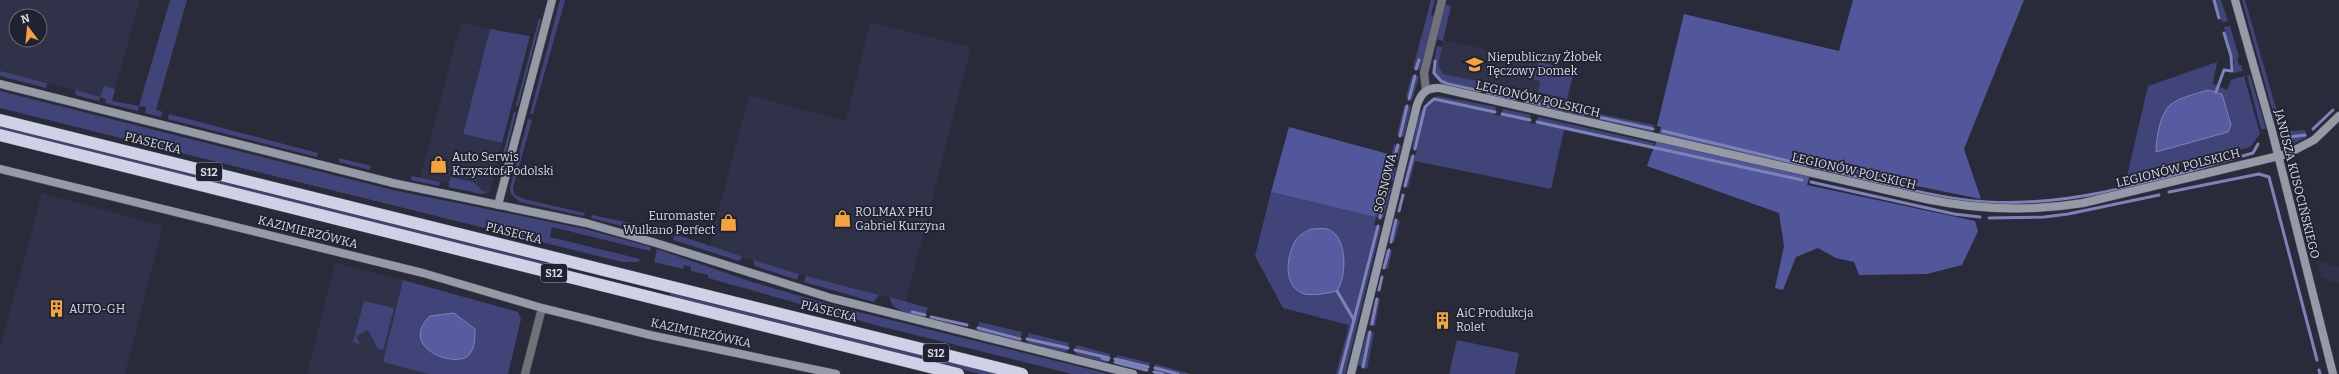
<svg xmlns="http://www.w3.org/2000/svg" width="2339" height="374" font-family="Bitter,serif">
<style>
.built{fill:#2f3248;fill-rule:evenodd}
.green{fill:#404478}
.forest{fill:#52579c}
.water{fill:#575ca2;stroke:#7e82b6}
.lines{fill:none;stroke-linecap:round;stroke-linejoin:round}
.stream{stroke:#7e82b6;stroke-width:3}
.street-casing{stroke:#454756;stroke-width:9}
.secondary-casing{stroke:#454756;stroke-width:9}
.highway-casing{stroke:#454756;stroke-width:13}
.street{stroke:#70727a;stroke-width:8}
.secondary{stroke:#9699a6;stroke-width:8}
.highway{stroke:#cfd2e7;stroke-width:12}
.labels{text-anchor:middle;stroke-width:3.5;stroke-linejoin:round;paint-order:stroke}
.shield{fill:#202231;stroke:#a2a3af;stroke-width:1}
.shield-label{font-size:11px;font-weight:bold;fill:#d9dae5}
.poi-label{font-size:12px;fill:#d9dae5;stroke:#202231;text-anchor:start}
.street-label{font-size:12px;fill:#d9dae5;stroke:#202231}
</style>
<rect width="100%" height="100%" fill="#292b3b"/>
<g class="built">
<path d="M0,0H140L115,89L104,86L100,97L0,71ZM16,16H40V40H16Z"/>
<path d="M461,22L490,29L463,133L502,143L490,192L483,191L473,182L452,177L450,184L420,178Z"/>
<path d="M870,22L971,47L906,302L806,276L709,247L749,95L846,121Z"/>
<path d="M1443,40L1575,69L1569,100L1443,74L1438,65Z"/>
<path d="M42,193L163,226L125,374H0V348Z"/>
<path d="M2317,261L2339,267V283L2321,278Z"/>
<path d="M335,263L403,280L384,362L429,374H307Z"/>
</g>
<g class="green">
<path d="M170,0H187L156,110L163,112L161,117L145,113L146,107L139,106L138,111L105,103L106,99L100,97L99,101L76,95L75,90L100,97L104,86L115,89L112,101L139,106Z"/>
<path d="M560,0H565L533,114H530Z"/>
<path d="M1431,0H1435L1431,15L1434,16L1420,70L1413,68Z"/>
<path d="M2215,0H2221L2228,21L2222,22Z"/>
<path d="M2242,0H2245L2281,126L2277,127Z"/>
<path d="M1445,4L1451,6L1443,41L1437,39Z"/>
<path d="M539,18L541,20L518,106L516,105Z"/>
<path d="M2230,26L2239,57L2237,58L2239,65H2241L2243,71L2233,73L2234,63L2224,27Z"/>
<path d="M490,29L530,36L502,143L463,134Z"/>
<path d="M1437,46L1442,47L1438,65L1443,74L1483,82L1479,92C1463,89 1439,88 1432,72Z"/>
<path d="M1538,62L1574,70L1567,99L1538,92L1540,81L1534,80Z"/>
<path d="M2217,62L2213,84L2227,90L2231,80L2244,76L2260,134L2250,147L2126,180L2148,86Z"/>
<path d="M0,71L4,72L47,83L46,88L0,76Z"/>
<path d="M1412,75L1419,77L1412,100L1406,97Z"/>
<path d="M2247,75H2250L2266,129H2261Z"/>
<path d="M1488,83L1519,90L1516,101L1488,95Z"/>
<path d="M0,91L393,190L585,229L651,247L650,251L552,227L550,237L640,259L639,262H622L0,108Z"/>
<path d="M1527,91L1569,100L1570,108L1654,125L1652,132L1527,103L1525,101Z"/>
<path d="M1438,96L1496,107L1494,115L1501,116L1503,109L1531,115L1529,123L1536,124L1538,117L1654,143L1652,149L1564,130L1551,189L1415,161L1408,188L1403,186L1410,156H1415L1417,150L1412,148C1416,131 1418,100 1438,96Z"/>
<path d="M1404,106L1411,107L1404,137L1397,135Z"/>
<path d="M514,111L516,113L504,161H501Z"/>
<path d="M169,114L318,153L317,157L168,119Z"/>
<path d="M528,119L532,120L513,188L514,194L523,199L585,213L584,216L520,202L511,194L510,188Z"/>
<path d="M0,126L544,262L543,265L0,129Z"/>
<path d="M2305,130L2307,137L2295,143L2285,140L2279,132Z"/>
<path d="M1394,144L1401,146L1398,160L1391,158Z"/>
<path d="M339,158L371,166L370,170L339,162Z"/>
<path d="M1389,166L1396,168L1393,181L1385,179Z"/>
<path d="M412,176L440,182L439,186L411,180Z"/>
<path d="M451,177L473,182L483,191L490,192L482,194L448,187Z"/>
<path d="M1384,186L1392,188L1383,218L1376,217L1374,225L1381,227L1345,374H1336L1349,325L1283,308L1255,256L1271,192L1375,217Z"/>
<path d="M592,215L649,227L647,233L591,218Z"/>
<path d="M1394,220L1400,221L1394,243L1389,238Z"/>
<path d="M675,234L743,257L739,261L673,240Z"/>
<path d="M657,249L752,282L842,308L1109,374H1072L879,326L708,278V275L691,271V267L684,265L683,269L654,262Z"/>
<path d="M1386,250L1392,251L1388,269L1383,267Z"/>
<path d="M753,260L799,274L797,280L755,266Z"/>
<path d="M806,276L879,295L874,302L804,282Z"/>
<path d="M403,280L518,312L521,319L508,374H429L383,362Z"/>
<path d="M670,293L997,374H980L669,297Z"/>
<path d="M890,297L928,308L925,315L922,317C910,313 891,312 890,297Z"/>
<path d="M1375,298L1380,299L1375,326L1369,325Z"/>
<path d="M364,301L394,308L383,350L378,349L368,330L356,336L360,344L353,342Z"/>
<path d="M979,322L1022,332L1020,339L1017,340L978,331Z"/>
<path d="M1367,331L1374,333L1367,369L1358,365Z"/>
<path d="M1028,333L1069,343L1067,351L1064,352L1028,343Z"/>
<path d="M1457,340L1519,353L1515,374H1449Z"/>
<path d="M1076,345L1110,354L1108,361L1105,362L1077,355L1075,352Z"/>
<path d="M1117,355L1150,363L1146,372L1117,365L1115,363Z"/>
<path d="M1155,364L1191,374H1154Z"/>
</g>
<g class="forest">
<path d="M1853,0H2024L1964,149L1981,199L1813,165L1807,185L1975,221L1978,231L1962,265L1927,274L1859,275L1854,262L1836,258L1818,248L1796,257L1783,290L1775,288L1784,246L1779,213L1647,166C1651,153 1658,140 1661,127L1657,126L1684,14L1839,51Z"/>
<path d="M1289,127L1392,155L1375,217L1271,192Z"/>
</g>
<g class="water">
<path d="M2208,90L2222,94L2231,125L2228,132L2156,152C2156,139 2160,114 2170,105C2180,97 2196,94 2208,90Z"/>
<path d="M1311,229C1316,229 1322,228 1327,229C1348,235 1347,277 1337,291C1327,293 1315,296 1305,294C1282,288 1286,255 1296,240C1300,234 1305,232 1311,229Z"/>
<path d="M454,313L475,329C475,338 475,348 469,355C457,369 397,348 430,316Z"/>
</g>
<g class="lines">
<g class="stream">
<path d="M2214,0L2219,18"/>
<path d="M1435,61L1434,73L1441,81L1448,84L1480,91"/>
<path d="M1416,69L1419,60"/>
<path d="M2216,92L2224,70L2232,71L2231,56L2224,33"/>
<path d="M1487,93L1517,99"/>
<path d="M1409,99L1415,76"/>
<path d="M1525,101L1653,129"/>
<path d="M1502,114L1530,120"/>
<path d="M1537,122L1802,180"/>
<path d="M2313,129L2333,110"/>
<path d="M1663,131L1805,165"/>
<path d="M1400,136L1407,106"/>
<path d="M2282,138L2305,135"/>
<path d="M1415,149L1425,107L1434,99L1495,112"/>
<path d="M1394,159L1398,145"/>
<path d="M1815,167C1869,179 1934,199 1987,202C2078,207 2167,177 2253,153L2258,144"/>
<path d="M1389,180L1392,167"/>
<path d="M1811,182L1954,214L1980,217"/>
<path d="M1405,186L1413,156"/>
<path d="M2169,192L2259,174L2269,177L2317,360"/>
<path d="M1399,211L1403,195"/>
<path d="M1380,218L1387,187"/>
<path d="M1989,218L2044,217L2068,214L2159,195"/>
<path d="M1391,242L1396,220"/>
<path d="M1384,268L1389,250"/>
<path d="M1379,290L1382,277"/>
<path d="M1337,291L1354,320L1340,374"/>
<path d="M912,312L925,315"/>
<path d="M931,317L967,325"/>
<path d="M1354,320L1378,226"/>
<path d="M1372,324L1377,299"/>
<path d="M978,328L1020,339"/>
<path d="M1027,339L1068,348"/>
<path d="M1075,350L1109,358"/>
<path d="M1102,358L1108,360"/>
<path d="M1115,359L1148,367"/>
<path d="M1115,362L1147,370"/>
<path d="M1363,367L1370,332"/>
<path d="M1155,368L1178,374"/>
<path d="M2319,370L2320,374"/>
<path d="M1154,372L1163,374"/>
</g>
<defs>
<g id="street">
<path d="M1426,90L1424,73L1442,0"/>
<path d="M525,374L542,308"/>
</g>
<g id="secondary">
<path d="M2235,0L2272,131L2333,374"/>
<path d="M0,84L393,183L586,223L656,243L831,298L1133,374"/>
<path d="M0,169L423,273L542,308L650,335L836,374"/>
<path d="M498,205L552,0"/>
<path d="M1351,374L1417,105C1421,93 1427,87 1440,88L1926,199C1979,210 2029,212 2083,203L2287,154L2314,140L2339,116"/>
</g>
<g id="highway">
<path d="M0,120L1022,374"/>
<path d="M0,135L958,374"/>
</g>
</defs>
<use href="#street" class="street-casing"/>
<use href="#secondary" class="secondary-casing"/>
<use href="#highway" class="highway-casing"/>
<use href="#street" class="street"/>
<use href="#secondary" class="secondary"/>
<use href="#highway" class="highway"/>
</g>
<defs>
<symbol id="school-bare" viewBox="-9 -9 18 18"><path d="M0-5L7-2L0 1L-7-2ZM-4 1L0 2.5L4 1V4Q0 6-4 4Z" fill="#f3a442" stroke="#202231" stroke-width="2.5" paint-order="stroke"/></symbol>
<symbol id="shop-bare" viewBox="-9 -9 18 18"><path d="M-5-2.5h2.3a2.7 3.5 0 0 1 5.4 0H5L5.5 6h-11ZM-1.5-2.5h3a1.5 2.3 0 0 0-3 0Z" fill="#f3a442" stroke="#202231" stroke-width="2.5" paint-order="stroke"/></symbol>
<symbol id="building-bare" viewBox="-9 -9 18 18"><path d="M-4-6H4V6H1V3H-1V6H-4ZM-2.5-4.3h1.7v1.8h-1.7ZM.8-4.3h1.7v1.8H.8ZM-2.5-1h1.7V.8h-1.7ZM.8-1h1.7V.8H.8Z" fill="#f3a442" stroke="#202231" stroke-width="2.5" paint-order="stroke"/></symbol>
</defs>
<g fill-rule="evenodd">
<use href="#school-bare" x="1462" y="52" width="25" height="25"/>
<use href="#shop-bare" x="426" y="152" width="25" height="25"/>
<use href="#shop-bare" x="830" y="206" width="25" height="25"/>
<use href="#shop-bare" x="716" y="210" width="25" height="25"/>
<use href="#building-bare" x="44" y="296" width="25" height="25"/>
<use href="#building-bare" x="1430" y="308" width="25" height="25"/>
</g>
<g class="labels">
<g class="shield">
<rect x="196" y="163" width="26" height="18" rx="3"/>
<rect x="541" y="264" width="26" height="18" rx="3"/>
<rect x="923" y="344" width="26" height="18" rx="3"/>
</g>
<g class="shield-label">
<text x="209" y="176">S12</text>
<text x="554" y="277">S12</text>
<text x="936" y="357">S12</text>
</g>
<g class="poi-label">
<text x="1487" y="61">Niepubliczny Żłobek<tspan x="1487" dy="14">Tęczowy Domek</tspan></text>
<text x="452" y="161">Auto Serwis<tspan x="452" dy="14">Krzysztof Podolski</tspan></text>
<text x="855" y="216">ROLMAX PHU<tspan x="855" dy="14">Gabriel Kurzyna</tspan></text>
<text x="715" y="220" text-anchor="end">Euromaster<tspan x="715" dy="14">Wulkano Perfect</tspan></text>
<text x="69" y="313">AUTO-GH</text>
<text x="1456" y="317">AiC Produkcja<tspan x="1456" dy="14">Rolet</tspan></text>
</g>
<g class="street-label">
<text transform="translate(1538 99) rotate(13)" y="4">LEGIONÓW POLSKICH</text>
<text transform="translate(153 143) rotate(14)" y="4">PIASECKA</text>
<text transform="translate(2178 168) rotate(-14)" y="4">LEGIONÓW POLSKICH</text>
<text transform="translate(1854 171) rotate(13)" y="4">LEGIONÓW POLSKICH</text>
<text transform="translate(1385 183) rotate(-76)" y="4">SOSNOWA</text>
<text transform="translate(2297 184) rotate(76)" y="4">JANUSZA KUSOCIŃSKIEGO</text>
<text transform="translate(308 232) rotate(14)" y="4">KAZIMIERZÓWKA</text>
<text transform="translate(514 233) rotate(14)" y="4">PIASECKA</text>
<text transform="translate(829 311) rotate(14)" y="4">PIASECKA</text>
<text transform="translate(701 333) rotate(12)" y="4">KAZIMIERZÓWKA</text>
</g>
</g>
<g transform="translate(28 28) rotate(344)"><circle r="19" fill="#202231" stroke="#6a6c79"/>
<path d="M0-3L7 15L0 10L-7 15Z" fill="#f3a442"/>
<text y="-6" font-size="11" font-weight="bold" text-anchor="middle" fill="#d9dae5">N</text>
</g>
</svg>
